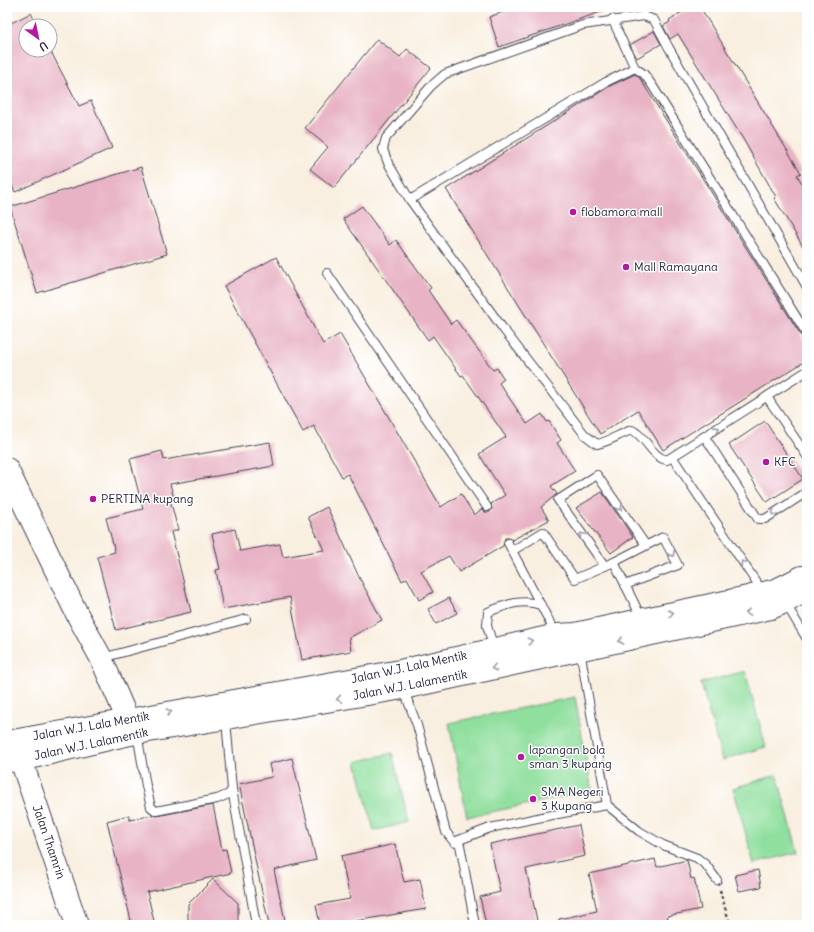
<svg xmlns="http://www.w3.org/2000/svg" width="814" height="932" font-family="Delius,sans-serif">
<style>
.green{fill:#90df9e;stroke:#59806c}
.building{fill:#e8b3c4}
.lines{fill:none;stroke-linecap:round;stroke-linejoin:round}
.lane-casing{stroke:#424154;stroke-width:10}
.secondary-casing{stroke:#424154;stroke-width:24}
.primary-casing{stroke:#424154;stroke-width:24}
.path{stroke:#424154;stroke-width:2.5;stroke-dasharray:3 3;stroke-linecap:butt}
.lane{stroke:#fff;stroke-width:8}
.secondary{stroke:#fff;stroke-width:22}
.primary{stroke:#fff;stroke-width:22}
.oneway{stroke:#9c9ca7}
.poi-dot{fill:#b5179e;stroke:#fff;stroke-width:1.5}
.labels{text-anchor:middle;stroke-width:3;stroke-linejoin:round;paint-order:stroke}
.poi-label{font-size:12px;fill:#22223b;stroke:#fff;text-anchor:start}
.street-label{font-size:12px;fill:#22223b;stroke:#fff}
</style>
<rect width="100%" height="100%" fill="#fff"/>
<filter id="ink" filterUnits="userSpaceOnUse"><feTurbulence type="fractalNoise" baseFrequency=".025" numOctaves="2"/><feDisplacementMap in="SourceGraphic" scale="8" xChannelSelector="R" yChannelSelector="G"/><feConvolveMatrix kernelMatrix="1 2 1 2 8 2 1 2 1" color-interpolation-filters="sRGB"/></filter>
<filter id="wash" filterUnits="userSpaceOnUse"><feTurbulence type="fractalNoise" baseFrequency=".012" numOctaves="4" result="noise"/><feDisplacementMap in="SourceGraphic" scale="16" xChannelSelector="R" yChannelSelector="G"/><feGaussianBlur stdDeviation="0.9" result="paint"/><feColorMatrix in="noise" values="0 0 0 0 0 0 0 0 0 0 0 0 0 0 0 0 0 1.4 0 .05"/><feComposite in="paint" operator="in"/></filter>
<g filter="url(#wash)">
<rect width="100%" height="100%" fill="#f9efe0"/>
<g class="green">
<path d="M745,671L766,747L722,760L701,683Z"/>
<path d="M575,697L592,791L467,817L449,723Z"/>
<path d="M392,753L409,822L374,831L356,762Z"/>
<path d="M777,775L798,852L754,864L733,788Z"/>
</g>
<g id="blocks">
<g class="building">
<path d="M517,7H609V9L499,47L489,17Z"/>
<path d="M690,7H700L801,173L797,175L807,192V253L774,198L776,197L743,139L678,34L670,39L663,26L670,22L669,20Z"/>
<path d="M31,13L37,26H26V50H50L79,106L91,101L112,148L15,192L7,175V25Z"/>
<path d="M654,31L661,44L637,58L630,45Z"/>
<path d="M377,39L400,57L407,49L431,68L334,188L310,169L328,147L305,128Z"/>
<path d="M635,74L639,77L807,345V360L663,450L638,410L600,434L446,189L610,86Z"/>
<path d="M141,167L167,254L37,293L10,207Z"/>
<path d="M362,206L390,245L396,240L431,288L428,290L451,324L456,320L493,370L497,368L504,379L499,383L527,424L542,414L547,422L549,421L561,440L557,443L575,471L551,486L557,494L541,507L549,520L512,540L509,538H505L503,546L459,572L449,556L421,571L433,592L419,600L407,578L402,581L348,474L342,477L314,426L303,432L224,286L276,257L323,344L340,334L441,507L461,494L474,515L482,509L485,512H490L492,509L491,504L505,495L479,454L506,437L463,375L461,376L433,336L428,340L343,219Z"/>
<path d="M765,421L803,479L767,502L729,445Z"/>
<path d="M270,442L274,466L170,484L174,498L170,499L178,530L171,532L191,612L116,630L97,557L115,552L106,518L143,509L130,459L162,451L164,460Z"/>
<path d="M602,492L633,537L611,553L576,508Z"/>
<path d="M327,507L359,577L382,620L349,638L351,651L302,660L290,597L223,609L216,570L220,569L212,534L235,529L240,551L280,544L283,557L324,550L308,517Z"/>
<path d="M449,598L457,613L436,624L428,609Z"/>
<path d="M292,758L316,860L274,870L286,925H269L239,784L272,777L269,764Z"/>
<path d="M213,805L222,850L226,849L231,873L147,892L155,925H132L107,821L129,815L130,820L153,815L157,816Z"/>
<path d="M579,825L585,856L526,869L538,925H486L480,897L500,892L490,844Z"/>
<path d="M395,844L404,882L420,879L426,909L350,922V925H320L316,905L350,899L341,856Z"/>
<path d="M655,859L657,867L687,860L691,879L694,878L701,909L667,916L669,923L659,925H560L559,919L597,911L589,874Z"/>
<path d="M758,870L761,887L739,891L735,875Z"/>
<path d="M213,879L238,903V925H188V904Z"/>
</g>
</g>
</g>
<g filter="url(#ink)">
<use href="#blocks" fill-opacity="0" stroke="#424154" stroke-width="1"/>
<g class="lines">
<defs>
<g id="lane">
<path d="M612,19L635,68"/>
<path d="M410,200L606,82L635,68L644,74L652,85L807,334"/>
<path d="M327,273L487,507"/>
<path d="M807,287L669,48L654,20L644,16L583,25L445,74L431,86L386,138L383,149L388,163L410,200L504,330L585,435L597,444C611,441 619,434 632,430C646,436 651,457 667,460L807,371"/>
<path d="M767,397L807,456"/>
<path d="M705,437L758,519H765L807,492"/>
<path d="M673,458L762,591"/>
<path d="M508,543L556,634"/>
<path d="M512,551L543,532L575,579L614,562L642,619"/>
<path d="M614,562L663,537L678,565L625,585"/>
<path d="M605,566L558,500L597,475L645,544"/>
<path d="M786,604L807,639"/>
<path d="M494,648L487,626L488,612C506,605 522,598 541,605"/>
<path d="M580,650L607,805"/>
<path d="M102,658L246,619"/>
<path d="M403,688L417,725L446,832L454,842L460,845L475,925"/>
<path d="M137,733L146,786L151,807L156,811L217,799L229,794L232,789L226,720"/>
<path d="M232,789L256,925"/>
<path d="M454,842L490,828L547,816L607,805L639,831L663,845L697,858L706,865L717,880"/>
</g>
<g id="secondary">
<path d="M7,469L77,614L101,658L127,718L125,735"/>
<path d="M21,760L77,925"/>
</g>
<g id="primary">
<path d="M7,742L400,671L557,635L575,634L748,597L776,590L802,577"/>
<path d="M7,761L21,760L125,735L403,688L771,608L785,602L807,590"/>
</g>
</defs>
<use href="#lane" class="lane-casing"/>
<use href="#secondary" class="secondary-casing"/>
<use href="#primary" class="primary-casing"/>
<path class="path" d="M720,890L730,925"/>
<use href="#lane" class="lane"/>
<use href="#secondary" class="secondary"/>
<use href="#primary" class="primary"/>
</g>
<defs><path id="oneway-chevron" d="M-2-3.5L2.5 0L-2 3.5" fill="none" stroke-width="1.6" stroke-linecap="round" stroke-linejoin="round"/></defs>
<g class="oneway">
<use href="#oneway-chevron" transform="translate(717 429) rotate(-33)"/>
<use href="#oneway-chevron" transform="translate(620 508) rotate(55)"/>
<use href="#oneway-chevron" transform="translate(774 513) rotate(148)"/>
<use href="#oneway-chevron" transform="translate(582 535) rotate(-126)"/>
<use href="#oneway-chevron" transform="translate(672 554) rotate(62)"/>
<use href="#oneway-chevron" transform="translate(743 563) rotate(-124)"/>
<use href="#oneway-chevron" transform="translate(671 613) rotate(-12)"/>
<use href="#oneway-chevron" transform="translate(748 613) rotate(167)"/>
<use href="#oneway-chevron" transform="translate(530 641) rotate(-13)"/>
<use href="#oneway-chevron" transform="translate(621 641) rotate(167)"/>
<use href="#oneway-chevron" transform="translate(494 668) rotate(168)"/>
<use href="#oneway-chevron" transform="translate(339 699) rotate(170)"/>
<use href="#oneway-chevron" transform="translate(169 712) rotate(-11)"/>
</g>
</g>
<g class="poi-dot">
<circle cx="573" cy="212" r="4"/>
<circle cx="626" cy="267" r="4"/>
<circle cx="766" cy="462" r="4"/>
<circle cx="93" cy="499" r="4"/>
<circle cx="521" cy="757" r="4"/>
<circle cx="533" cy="799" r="4"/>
</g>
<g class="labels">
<g class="poi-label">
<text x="581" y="216">flobamora mall</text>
<text x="634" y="271">Mall Ramayana</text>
<text x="774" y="466">KFC</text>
<text x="101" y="503">PERTINA kupang</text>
<text x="529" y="754">lapangan bola<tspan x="529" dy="14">sman 3 kupang</tspan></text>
<text x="541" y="796">SMA Negeri<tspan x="541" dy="14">3 Kupang</tspan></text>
</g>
<g class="street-label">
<text transform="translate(409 667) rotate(-12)" y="4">Jalan W.J. Lala Mentik</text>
<text transform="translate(410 685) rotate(-11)" y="4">Jalan W.J. Lalamentik</text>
<text transform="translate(91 726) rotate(-10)" y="4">Jalan W.J. Lala Mentik</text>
<text transform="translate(91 744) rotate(-12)" y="4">Jalan W.J. Lalamentik</text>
<text transform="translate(49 842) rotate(71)" y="4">Jalan Thamrin</text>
</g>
</g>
<rect width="814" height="932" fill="none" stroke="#fff" stroke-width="24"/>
<g transform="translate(38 38) rotate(147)"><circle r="19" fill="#ffffff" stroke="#a7a7b1"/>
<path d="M0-3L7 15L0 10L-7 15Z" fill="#b5179e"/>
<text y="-6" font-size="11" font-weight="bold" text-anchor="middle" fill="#22223b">U</text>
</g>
</svg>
